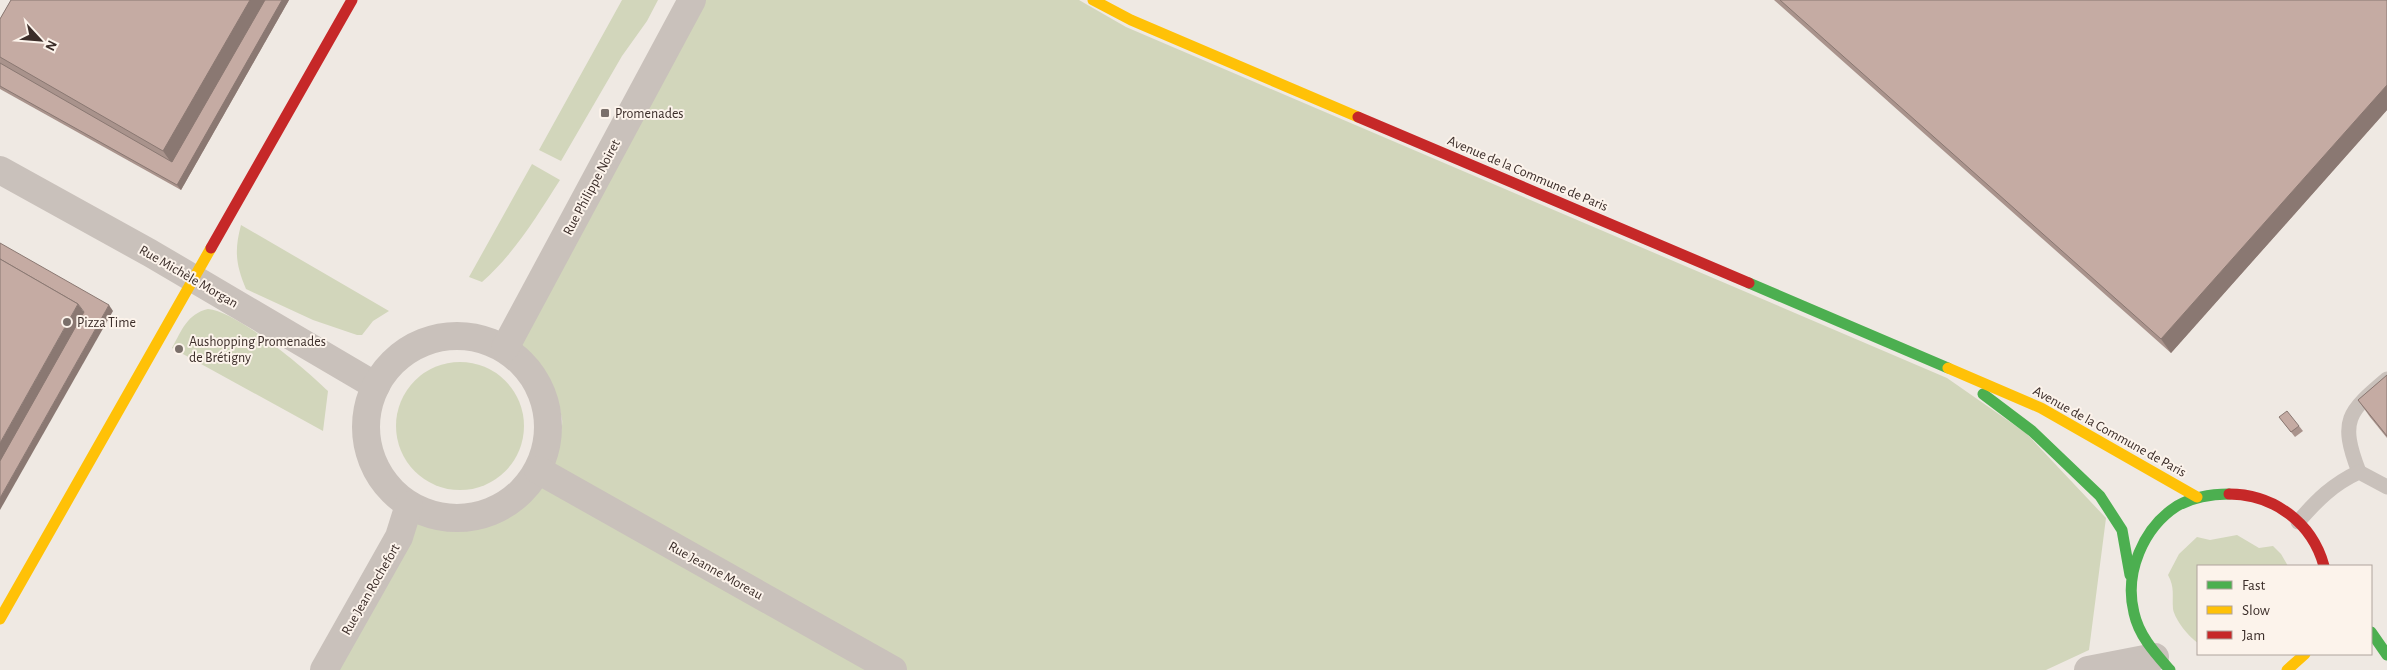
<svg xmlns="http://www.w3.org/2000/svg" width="2387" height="670" font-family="'Alegreya Sans',sans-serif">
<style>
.green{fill:#d2d6bb}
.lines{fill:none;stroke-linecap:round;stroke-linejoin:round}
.lane{stroke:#c9c1bb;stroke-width:15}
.street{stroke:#c9c1bb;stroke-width:28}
.fast{stroke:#4caf50;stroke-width:11}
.slow{stroke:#ffc107;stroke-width:11}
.jam{stroke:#c62828;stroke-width:11}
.wall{fill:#a9938c}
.shaded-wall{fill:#8a7872}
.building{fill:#c5aba3;stroke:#8a7872}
.poi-dot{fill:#7a6f6a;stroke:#fcf3eb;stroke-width:2}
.labels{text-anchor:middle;stroke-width:4;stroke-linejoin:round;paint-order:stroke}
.poi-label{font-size:14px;fill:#3b2d29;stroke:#fcf3eb;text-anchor:start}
.street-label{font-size:14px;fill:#3b2d29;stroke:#fcf3eb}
</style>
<rect width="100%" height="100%" fill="#efe9e3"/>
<g class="green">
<path d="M622,0H658L647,21L622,56L561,161L539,150Z"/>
<path d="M703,0H1079L1126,27L1947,378L2026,433L2106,518L2089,650L2046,670H339L418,520C431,525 448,531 462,530C507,525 550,491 558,445C560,437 563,426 562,419C557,389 542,364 520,344Z"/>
<path d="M532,164L560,180C537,216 514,254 482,282L469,277Z"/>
<path d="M241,225L389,311L373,321L362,335H357L313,320L246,289C236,265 234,251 241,225Z"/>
<path d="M208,309C238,312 306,369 328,391L323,431L172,348C182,330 187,314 208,309Z"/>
<circle cx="460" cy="426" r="64"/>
<path d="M2237,535L2259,548L2273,546L2281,554L2288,566H2198V643C2189,637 2175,620 2173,609C2172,595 2175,588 2168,575L2179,554L2197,537L2210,540Z"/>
</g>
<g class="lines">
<g class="lane">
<path d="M2359,472C2339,420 2348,412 2387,379"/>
<path d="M2298,522C2317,500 2333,484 2359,472L2387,487"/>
</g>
<g class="street">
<path d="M0,170L150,253L376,386"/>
<circle cx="457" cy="427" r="91"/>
<path d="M505,348L692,0"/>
<path d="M538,470L893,670"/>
<path d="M324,670L399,537L409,505"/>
<path d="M2088,670L2155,657"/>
</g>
<g class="fast">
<path d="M1749,283L1948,368"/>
<path d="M1983,394L2032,431L2100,496L2122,530L2130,575"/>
<path d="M2371,632L2387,655"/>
<path d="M2170,670C2155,653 2139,636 2134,613C2124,573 2143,528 2177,506C2193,497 2211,494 2229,494"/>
</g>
<g class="slow">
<path d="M1093,0L1131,20L1358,117"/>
<path d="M1948,368L2041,408L2197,497"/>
<path d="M0,619L211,248"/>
<path d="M2287,670L2305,654"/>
</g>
<g class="jam">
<path d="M1358,117L1749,283"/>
<path d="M211,248L352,0"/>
<path d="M2229,494C2273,494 2312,522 2324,566"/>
</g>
</g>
<g class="wall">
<path d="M11,0H289L181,190L0,89V19Z"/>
<path d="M1774,0H2387V110L2171,353Z"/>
<path d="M2387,375V438L2370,417L2358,400Z"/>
<path d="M2279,417L2299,426L2303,431L2295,437Z"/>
</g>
<g class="shaded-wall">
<path d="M250,0H272L175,168L163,151Z"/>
<path d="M282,0H289L181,190L177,185Z"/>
<path d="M2387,85V110L2171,353L2161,339Z"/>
<path d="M78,304L88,318L0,475V443Z"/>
<path d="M109,305L113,311L0,510V498Z"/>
</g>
<g class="building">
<path d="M11,0H250L163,151L0,57V19Z"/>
<path d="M265,0H282L177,185L0,86V63L172,162Z"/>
<path d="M1780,0H2387V85L2161,339Z"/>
<path d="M0,243L109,305L0,498V461L84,312L78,304L0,259Z"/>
<path d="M0,259L78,304L0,443Z"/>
<path d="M2387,375V436L2358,400Z"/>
<path d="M2287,411L2299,426L2291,432L2279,417Z"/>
</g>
<g class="poi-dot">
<rect x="600" y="108" width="10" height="10" rx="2.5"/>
<circle cx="67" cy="322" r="5"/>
<circle cx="179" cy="349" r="5"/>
</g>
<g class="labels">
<g class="poi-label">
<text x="615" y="118">Promenades</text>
<text x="77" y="327">Pizza Time</text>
<text x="189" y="346">Aushopping Promenades<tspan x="189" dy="16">de Brétigny</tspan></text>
</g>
<g class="street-label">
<text transform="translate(1528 173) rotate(23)" y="5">Avenue de la Commune de Paris</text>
<text transform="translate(591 187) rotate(-62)" y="5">Rue Philippe Noiret</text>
<text transform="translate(189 276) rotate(30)" y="5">Rue Michèle Morgan</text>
<text transform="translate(2110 431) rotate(29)" y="5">Avenue de la Commune de Paris</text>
<text transform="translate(716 570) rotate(29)" y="5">Rue Jeanne Moreau</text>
<text transform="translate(370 589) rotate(-60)" y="5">Rue Jean Rochefort</text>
</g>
</g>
<rect x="2197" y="565" width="175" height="90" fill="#fcf3eb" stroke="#afa49d"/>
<rect x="2207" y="581" width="25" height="8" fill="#4caf50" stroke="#afa49d"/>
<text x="2242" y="590" font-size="15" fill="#3b2d29">Fast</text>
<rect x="2207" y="606" width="25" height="8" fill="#ffc107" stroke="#afa49d"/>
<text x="2242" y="615" font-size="15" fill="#3b2d29">Slow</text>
<rect x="2207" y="631" width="25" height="8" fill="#c62828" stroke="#afa49d"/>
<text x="2242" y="640" font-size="15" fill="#3b2d29">Jam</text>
<g transform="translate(40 40) rotate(116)" stroke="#fcf3eb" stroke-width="4" paint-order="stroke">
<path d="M0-4L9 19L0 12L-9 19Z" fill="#3b2d29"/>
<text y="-8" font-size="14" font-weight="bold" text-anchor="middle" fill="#3b2d29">N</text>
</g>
</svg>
